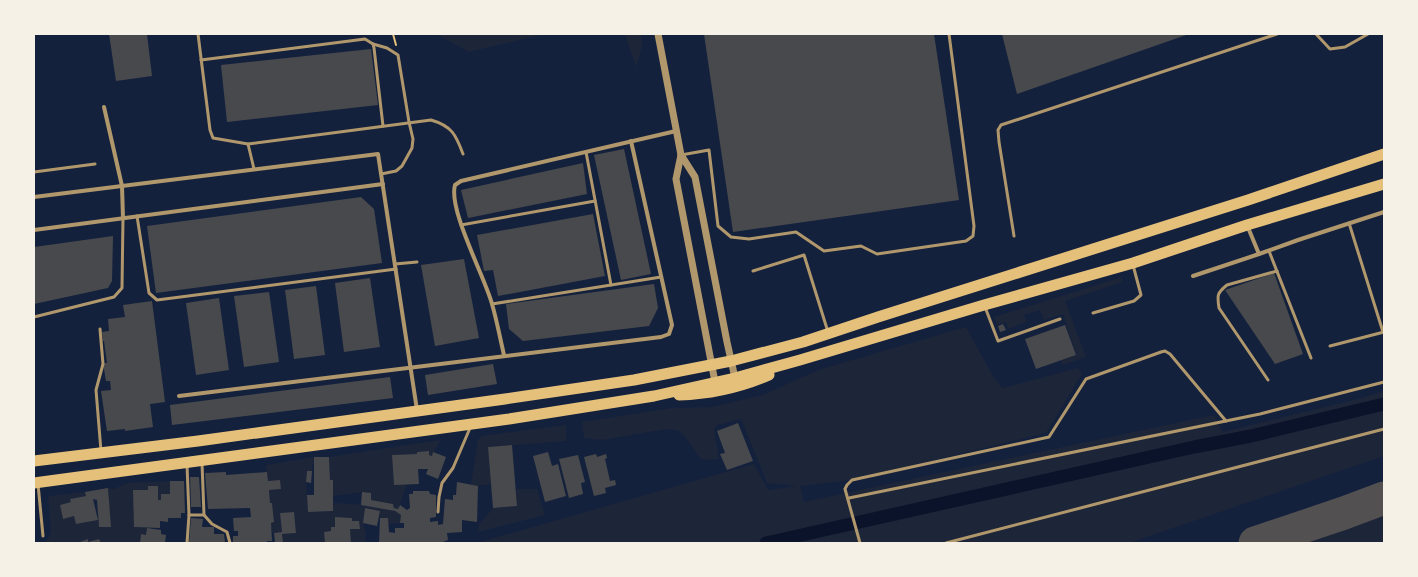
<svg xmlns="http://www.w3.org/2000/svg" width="1418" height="577" font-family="Jost,sans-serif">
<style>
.green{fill:#1d2539}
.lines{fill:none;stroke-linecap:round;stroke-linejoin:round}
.canal{stroke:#0b132b;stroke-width:13}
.taxiway{stroke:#525050;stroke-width:33}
.building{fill:#48494c}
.path{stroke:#e5c07b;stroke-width:2}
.service{stroke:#b1986c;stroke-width:3}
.minor{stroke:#b1986c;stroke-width:4}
.tertiary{stroke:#b1986c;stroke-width:7}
.trunk{stroke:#e5c07b;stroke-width:11}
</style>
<rect width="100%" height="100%" fill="#14213d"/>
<g class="green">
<path d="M439,34H544L469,52L438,35Z"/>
<path d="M625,34H641L642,47L636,67Z"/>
<path d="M1122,277V282L1065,301L1086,357L1063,365L1061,361L1076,355L1063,314L1044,320L1040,310L1024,315L1026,322L1008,329L1006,322L997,325L994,317Z"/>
<path d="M966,327L994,378L1003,388L1078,368L1082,374L1046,433L852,480L800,486L804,502L1214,415L1223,432L1362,398L1384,391V456L1129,543H477L754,464L768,490L797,486L767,483L741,419L717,425L714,430L719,459L705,460L700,458L684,435L677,430L666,429L602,440L584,438L582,422L672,408L712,407L763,395L818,370Z"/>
<path d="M566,425V441L488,447L491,484L478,486L471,485L478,440L481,436Z"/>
<path d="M440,440L432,456L429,455V451L417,452V454L392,455L394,484H407L398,509L394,508L393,504L371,500L362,492L333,496V481L330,480L329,457Z"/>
<path d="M314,457L312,471H307L306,482L308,512L333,511V503C351,504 387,505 401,515L400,523L388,524V518H380V511L366,508L363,523L366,535L365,543H351L350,529H359V521H352V518L335,517V527H331V531L324,532L325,543H283L282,534L296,533L294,512L280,513L282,532L272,533L271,523L274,522L272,503H270L269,490L281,489L280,480L268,481L266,465Z"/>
<path d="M170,481V494H161V500H158V486H148V490L134,491V527L147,528L146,535L141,534L140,543H101L99,539L88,542V539L75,543H45L50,535L51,530L48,496L85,492L86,496L71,499V502L60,505L63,518L74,516L76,524L98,520L99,527H110L108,488L114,489L127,483Z"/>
<path d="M516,489H537L545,515L478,532L479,524L493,508L517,506Z"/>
<path d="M1384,511V543H1295Z"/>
</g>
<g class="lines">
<path class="canal" d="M766,543L1194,447L1251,436L1384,404"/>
<path class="taxiway" d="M1255,543L1344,513L1384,498"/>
</g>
<g class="building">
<path d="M109,34H147L152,76L116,81Z"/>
<path d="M704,34H934L959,200L733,232Z"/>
<path d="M1002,34H1189L1017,94Z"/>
<path d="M371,49L378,105L227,122L221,65Z"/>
<path d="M624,149L651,274L621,280L594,155Z"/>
<path d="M583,163L587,194L468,218L461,190Z"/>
<path d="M361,197L374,209L382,263L156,293L147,226Z"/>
<path d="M593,214L605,276L498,296L493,270L484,271L477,235Z"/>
<path d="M113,236L112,281L108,288L34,304V247Z"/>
<path d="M464,259L479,338L435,346L421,265Z"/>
<path d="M1274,273L1303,354L1275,364L1225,290Z"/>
<path d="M370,278L380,347L344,352L335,283Z"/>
<path d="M654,284L658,308L649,326L523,341L509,329L506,304Z"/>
<path d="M316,286L325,355L294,359L285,290Z"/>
<path d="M269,292L279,362L244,367L234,296Z"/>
<path d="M219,298L229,370L196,375L186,303Z"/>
<path d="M152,301L165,402L150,404L153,427L125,431V429L107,431L101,391L111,390L110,381H106L103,363H107L104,341H103L102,332L109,331L108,319L125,317L123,305Z"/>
<path d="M1003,324L1006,330L1000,332L998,326Z"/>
<path d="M1065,325L1076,355L1036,369L1025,339Z"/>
<path d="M493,364L497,384L428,395L425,375Z"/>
<path d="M390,377L393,398L172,425L170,405Z"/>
<path d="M738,423L753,461L727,470L720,454L725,453L717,431Z"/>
<path d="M512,445L517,506L493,508L488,447Z"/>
<path d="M429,451V455L432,456L433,452L446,457L438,479L426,474L428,469H418L419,484L394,485L392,455L417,454V452Z"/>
<path d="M548,452L552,466L558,464L566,496L545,502L533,456Z"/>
<path d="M596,454L597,457L606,454L607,458L605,459L610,481L615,480L616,485L605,488L606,493L594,496L584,457Z"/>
<path d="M578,455L585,482L581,483L583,494L569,498L559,459Z"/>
<path d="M314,457H329L330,480H333V511L308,512L307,495H314Z"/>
<path d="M307,471H312L311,483L306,482Z"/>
<path d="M226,472V475L267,472L268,481L280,480L281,489L269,490L270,503H272L274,522L271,523L272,541H267V543H233V536H238V531H234L233,518L251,517L250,508L208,509L205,473Z"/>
<path d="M190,477H199L201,507H191Z"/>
<path d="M170,481H184L185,513H181V518H168V522L160,521V528L134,527L133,490H148V486H158V500H161V494H170Z"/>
<path d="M457,482L478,486L477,522L462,520V532L447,533L448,540L440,543H379L380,518H388L389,532L395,533V528H404V523H400L401,515L395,511L361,505L362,492L371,493V500L393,504L394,508L398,509L400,505L407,510L410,508L409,494H413V491H429L430,494L436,495V517L430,518V522L438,521V525L443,524L445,499L453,500V495H456Z"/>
<path d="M108,488L111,527H99L97,500L93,499L98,520L76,524L74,516L63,519L60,505L71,502L70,499L86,496L85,492Z"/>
<path d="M365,508L380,511L377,526L363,523Z"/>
<path d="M294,512L296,533L282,534L283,542H275L274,533L282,532L280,513Z"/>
<path d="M335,517L352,518V521H359L360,529H350L351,543H325L324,532L331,531V527H335Z"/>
<path d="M191,518L203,519L202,527H214V534H224L225,543L189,542Z"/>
<path d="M147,528L161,530V534L166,535L165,543H140L141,534L146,535Z"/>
<path d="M88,539V542L99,539L101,543H77Z"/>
</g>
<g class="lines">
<path class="path" d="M393,34L396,45"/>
<g class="service">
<path d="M198,34L210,130L213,138L248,144L431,120C452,126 456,135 463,154"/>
<path d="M1316,34L1330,49L1345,47L1368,34"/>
<path d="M373,44L387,48L398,55L409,122L413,139L412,148L402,166L396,171L381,174"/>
<path d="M201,60L365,39L373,44L374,48L383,126"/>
<path d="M248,144L254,169"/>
<path d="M586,152L611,285"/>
<path d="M681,155L709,150L718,226L731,237L749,239L796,232L824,251L861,246L877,254L966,241L973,236L974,226L949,34"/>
<path d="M34,172L95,164"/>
<path d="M137,216L149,293L157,300L396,269"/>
<path d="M1349,223L1383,332"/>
<path d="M461,225L595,201"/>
<path d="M1014,236L999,142L998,130L1001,125L1277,34"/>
<path d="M1269,251L1311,358"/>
<path d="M395,264L417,262"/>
<path d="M753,271L804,255L828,332"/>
<path d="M492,304L661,277"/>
<path d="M985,307L998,341L1060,319"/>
<path d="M1093,313L1134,301L1141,295L1133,265"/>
<path d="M34,317L114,297L122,288L123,218"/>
<path d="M100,329L103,364L96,390L101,451"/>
<path d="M1330,346L1384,332"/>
<path d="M1268,380L1219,308C1217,295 1217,293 1227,285L1277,271"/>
<path d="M202,463L204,515L212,524L227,532L230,543"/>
<path d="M38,484L43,536"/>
<path d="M849,498L1260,414L1384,382"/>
<path d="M438,512L439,497L442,483L453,468L470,428"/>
<path d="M189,515H204"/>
<path d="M187,543L189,515L187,465"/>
<path d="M860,543L845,489L847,485L852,480L1049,437L1086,379L1161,352L1165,351L1170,354L1226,421"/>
<path d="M946,543L1384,429"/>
</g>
<g class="minor">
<path d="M104,107L122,186L123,218"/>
<path d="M34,197L378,154L417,410"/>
<path d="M1247,225L1259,254L1298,240L1384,212"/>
<path d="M34,230L383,184"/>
<path d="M1193,276L1259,254"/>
<path d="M504,355C500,338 497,321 492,304C485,277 448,210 455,185L461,181L676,131"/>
<path d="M179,396C340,377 500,356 661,337L669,334L672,325L631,141"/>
</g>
<g class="tertiary">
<path d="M658,34L681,155L695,177L727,342L735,378"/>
<path d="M681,155L676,179L715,382"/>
</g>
<g class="trunk">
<path d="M679,395C712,394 739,388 769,375"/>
<path d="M34,461L198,441L505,399L634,380L731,361L803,342L878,317L1248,200L1384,154"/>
<path d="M34,483L509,419L654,396L735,378L800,360L984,305L1133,263L1247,225L1384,184"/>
</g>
</g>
<rect width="1418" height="577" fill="none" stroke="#f6f1e7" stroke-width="70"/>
</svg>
